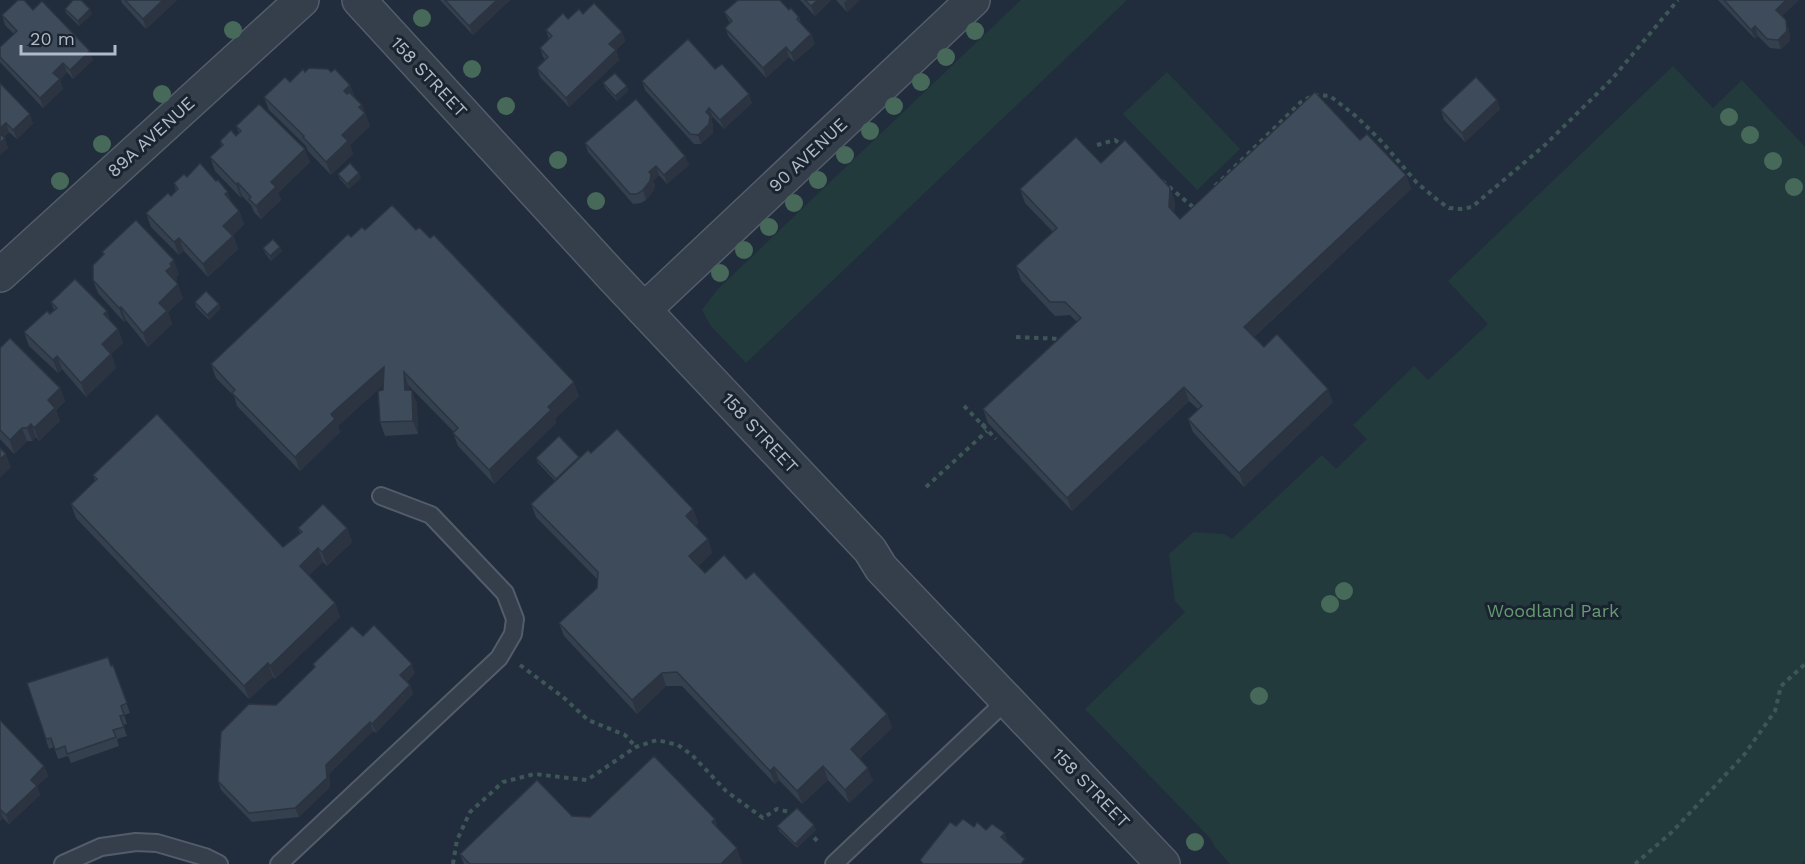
<svg xmlns="http://www.w3.org/2000/svg" width="1805" height="864" font-family="'Work Sans',sans-serif">
<style>
.green{fill:#233a3d}
.lines{fill:none;stroke-linecap:round;stroke-linejoin:round}
.lane-casing{stroke:#535d6a;stroke-width:20}
.street-casing{stroke:#535d6a;stroke-width:36}
.path{stroke:#3e5657;stroke-width:4;stroke-dasharray:4.5 4.5;stroke-linecap:butt}
.lane{stroke:#353f4c;stroke-width:16}
.street{stroke:#353f4c;stroke-width:33}
.tree{fill:#476959}
.wall{fill:#34404e}
.shaded-wall{fill:#2b3440}
.building{fill:#3d4b5b;stroke:#2b3440;stroke-width:1.5}
.labels{text-anchor:middle;stroke-width:6;stroke-linejoin:round;paint-order:stroke}
.street-label{font-size:18px;fill:#b0bac8;stroke:#1a2431}
.park-label{font-size:18px;fill:#669a71;stroke:#1a2431}
</style>
<rect width="100%" height="100%" fill="#212d3c"/>
<g class="green">
<path d="M1021,0H1127L746,363L711,326L702,310L717,290Z"/>
<path d="M1673,66L1713,108L1742,80L1805,147V860L1801,864H1230L1214,846L1212,840L1085,709L1185,612L1175,601L1169,554L1194,532L1224,534L1232,539L1322,455L1336,469L1367,439L1353,425L1414,366L1428,380L1488,324L1448,281Z"/>
<path d="M1167,72L1240,149L1197,190L1123,114Z"/>
</g>
<g class="lines">
<defs>
<g id="lane">
<path d="M63,864L101,847L136,842L157,843L205,857L219,864"/>
<path d="M279,864L499,658L513,634L515,619L505,593L431,515L381,496"/>
<path d="M834,864L1007,700"/>
</g>
<g id="street">
<path d="M359,0L613,277L870,550L881,568L1163,864"/>
<path d="M0,275L302,0"/>
<path d="M644,310L973,0"/>
</g>
</defs>
<use href="#lane" class="lane-casing"/>
<use href="#street" class="street-casing"/>
<g class="path">
<path d="M1097,145L1115,140L1123,146"/>
<path d="M1162,181L1193,207L1195,206"/>
<path d="M1215,186L1301,102L1314,95L1330,96L1357,117L1382,142L1417,183L1440,202L1449,208L1461,209L1472,207L1545,145L1612,79L1678,0"/>
<path d="M1016,337L1063,339"/>
<path d="M964,406L996,439"/>
<path d="M982,427L989,419"/>
<path d="M926,487L987,431"/>
<path d="M520,665L563,697L588,720L625,735L636,747"/>
<path d="M808,831L819,843"/>
<path d="M453,864L457,840L470,812L503,782L534,774L587,780L636,747L657,740L678,745L692,755L726,791L763,818L777,809L789,812L794,817"/>
<path d="M1635,864L1672,832L1744,755L1775,711L1781,686L1805,664"/>
</g>
<use href="#lane" class="lane"/>
<use href="#street" class="street"/>
</g>
<g class="tree">
<circle cx="422" cy="18" r="9"/>
<circle cx="233" cy="30" r="9"/>
<circle cx="975" cy="31" r="9"/>
<circle cx="946" cy="57" r="9"/>
<circle cx="472" cy="69" r="9"/>
<circle cx="921" cy="82" r="9"/>
<circle cx="162" cy="94" r="9"/>
<circle cx="506" cy="106" r="9"/>
<circle cx="894" cy="106" r="9"/>
<circle cx="1729" cy="117" r="9"/>
<circle cx="870" cy="131" r="9"/>
<circle cx="1750" cy="135" r="9"/>
<circle cx="102" cy="144" r="9"/>
<circle cx="845" cy="155" r="9"/>
<circle cx="558" cy="160" r="9"/>
<circle cx="1773" cy="161" r="9"/>
<circle cx="818" cy="180" r="9"/>
<circle cx="60" cy="181" r="9"/>
<circle cx="1794" cy="187" r="9"/>
<circle cx="596" cy="201" r="9"/>
<circle cx="794" cy="203" r="9"/>
<circle cx="769" cy="227" r="9"/>
<circle cx="744" cy="250" r="9"/>
<circle cx="720" cy="273" r="9"/>
<circle cx="1344" cy="591" r="9"/>
<circle cx="1330" cy="604" r="9"/>
<circle cx="1259" cy="696" r="9"/>
<circle cx="1195" cy="842" r="9"/>
</g>
<g class="wall">
<path d="M121,0H177L146,29L122,3Z"/>
<path d="M440,0H510L473,35Z"/>
<path d="M800,0H831L815,16Z"/>
<path d="M836,0H860L847,12Z"/>
<path d="M1718,0H1799L1782,16L1789,30L1790,41L1781,49L1770,48L1758,36L1755,39Z"/>
<path d="M65,9L92,14L79,26L66,13Z"/>
<path d="M33,10L93,60L73,79L67,72L60,80L63,89L43,108L0,62V47L14,34L5,25L2,15Z"/>
<path d="M789,10L799,17L801,23L811,34L815,44L794,62L789,57L766,78L729,37L725,28L730,23L724,12Z"/>
<path d="M583,14L622,32L625,41L616,50L619,60L569,107L540,77L537,68L545,59L543,57L540,48L549,39L546,30Z"/>
<path d="M715,69L752,103L724,129L713,117L711,119L713,125V133L701,144H694L645,90L642,81Z"/>
<path d="M305,72H331L350,85L355,98L362,105L370,126L350,145L353,154L331,175L308,151L306,146L269,110L264,97L290,82Z"/>
<path d="M0,83L33,123L17,139L9,132L4,137L8,148L0,155Z"/>
<path d="M603,83L627,86L628,91L617,101L605,88Z"/>
<path d="M1497,100L1500,109L1465,142L1444,120L1441,110Z"/>
<path d="M236,126L310,162L278,193L281,200L261,219L254,212L251,205L242,196L241,198L215,171L210,157L221,146L220,141L236,136L239,133Z"/>
<path d="M1360,140L1406,175L1411,189L1254,337L1264,347L1333,402L1244,487L1193,432L1188,419L1198,409L1189,401L1072,511L988,423L983,409L1077,322L1070,315L1055,316L1021,280L1016,266L1053,232L1025,203L1020,189L1101,163L1170,188L1175,202L1174,213L1180,219Z"/>
<path d="M585,143L685,156L689,165L667,184L659,175L653,181L655,184L654,190L646,200L641,203L633,204L588,152Z"/>
<path d="M338,174L361,178L349,189L340,179Z"/>
<path d="M187,177L233,203L239,211L244,224L233,235L238,249L208,277L184,251L179,255L151,227L146,213L171,196L176,191L174,183Z"/>
<path d="M365,230H416L579,396L555,419L556,423L494,484L458,446L453,433L454,432L408,385L409,390L417,403L418,434L385,436L380,422L383,385L338,426L340,432L300,471L237,406L234,396L216,378L211,364L351,237Z"/>
<path d="M263,248L282,251L271,261L265,253Z"/>
<path d="M102,252L179,274L176,277L177,280L175,281L183,298L168,312L172,324L148,347L126,320L124,322L98,293L93,280L103,254Z"/>
<path d="M51,302L107,311L110,321L118,329L123,343L111,354L116,368L86,397L62,369L58,373L29,346L24,332L54,310Z"/>
<path d="M195,302L219,304L220,309L209,320L196,307Z"/>
<path d="M0,348L60,388L65,401L56,410L60,421L39,441L36,437L32,441H27L14,454L0,439Z"/>
<path d="M591,453L693,509L698,523L695,526L708,539L712,553L698,566L705,573L746,579L887,714L892,728L859,759L873,781L849,803L828,780L802,804L779,780L775,784L682,686H666L637,714L564,636L559,623L597,588L598,580L536,517L531,504L555,481L538,463L536,458H579Z"/>
<path d="M93,475L283,547L300,533L298,528H347L352,542L327,566L323,562L309,575L335,603L340,617L275,679L273,677L249,699L76,518L71,504L95,481Z"/>
<path d="M363,636L415,673L407,682L410,685L413,694L376,733L373,731L329,774L330,787L299,817L252,822L221,790L218,781L276,705L314,668L313,664Z"/>
<path d="M113,665L130,713L124,715L127,724L123,725L127,736L117,739L119,746L71,763L68,756L58,759L54,747L49,749L27,683Z"/>
<path d="M0,720L44,766L48,776L37,786L40,795L9,824L3,818L0,821Z"/>
<path d="M572,816L715,819L718,829L742,862L740,864H464L460,854Z"/>
<path d="M777,826L816,830L797,848L779,831Z"/>
</g>
<g class="shaded-wall">
<path d="M163,0H177L146,29L143,19Z"/>
<path d="M497,0H510L473,35L469,26Z"/>
<path d="M818,0H831L815,16L811,6Z"/>
<path d="M847,0H860L847,12L844,3Z"/>
<path d="M1786,0H1799L1779,19L1776,10Z"/>
<path d="M90,9L92,14L79,26L78,21Z"/>
<path d="M1786,20L1789,30L1790,41L1781,49L1778,40Z"/>
<path d="M1755,26L1758,36L1755,39L1751,30Z"/>
<path d="M622,32L625,41L613,53L609,44Z"/>
<path d="M811,34L815,44L794,62L791,53Z"/>
<path d="M786,47L789,57L766,78L763,68Z"/>
<path d="M616,50L619,60L569,107L566,98Z"/>
<path d="M90,51L93,60L73,79L70,70Z"/>
<path d="M63,63L67,72L60,80L63,89L43,108L40,98L53,73Z"/>
<path d="M350,85L355,98L349,104L344,91Z"/>
<path d="M627,86L628,91L617,101L615,96Z"/>
<path d="M749,94L752,103L724,129L720,120Z"/>
<path d="M1497,100L1500,109L1465,142L1462,133Z"/>
<path d="M362,105L370,126L350,145L353,154L331,175L326,162L359,107Z"/>
<path d="M709,108L713,117L711,119L713,125V133L701,144L698,135L706,112Z"/>
<path d="M30,114L33,123L17,139L13,130Z"/>
<path d="M6,123L9,132L0,140V128Z"/>
<path d="M5,138L8,148L0,155V143Z"/>
<path d="M305,149L310,162L278,193L281,200L261,219L256,206L271,182Z"/>
<path d="M685,156L689,165L667,184L664,175Z"/>
<path d="M656,166L659,175L653,181L655,184L654,190L646,200L643,190L649,172Z"/>
<path d="M359,173L361,178L349,189L347,184Z"/>
<path d="M1406,175L1411,189L1249,341L1244,327Z"/>
<path d="M238,183L242,196L241,198L236,184Z"/>
<path d="M1170,188L1175,202L1173,220L1169,207Z"/>
<path d="M228,192L233,205L225,194Z"/>
<path d="M239,211L244,224L228,240L223,226Z"/>
<path d="M233,236L238,249L208,277L203,264Z"/>
<path d="M179,238L184,251L179,255L174,242Z"/>
<path d="M280,247L282,251L271,261L270,256Z"/>
<path d="M174,260L179,274L176,277L177,280L171,285L166,271L170,264Z"/>
<path d="M178,284L183,298L168,312L172,324L148,347L143,333L159,303Z"/>
<path d="M219,304L220,309L209,320L207,315Z"/>
<path d="M121,307L126,320L124,322L119,308Z"/>
<path d="M107,311L111,324L104,314Z"/>
<path d="M118,329L123,343L107,358L102,344Z"/>
<path d="M111,354L116,368L86,397L81,383Z"/>
<path d="M57,356L62,369L58,373L53,360Z"/>
<path d="M384,367L389,380L338,426L340,432L300,471L295,457L331,414Z"/>
<path d="M404,372L408,385L410,404L405,390Z"/>
<path d="M574,382L579,396L555,419L556,423L494,484L489,470L548,407Z"/>
<path d="M1184,387L1189,401L1072,511L1067,498Z"/>
<path d="M60,388L65,401L56,410L60,421L39,441L34,428L48,400Z"/>
<path d="M1328,389L1333,402L1244,487L1239,473Z"/>
<path d="M412,390L417,403L418,434L413,421Z"/>
<path d="M31,424L36,437L32,441L27,428Z"/>
<path d="M22,428L27,441L14,454L10,440Z"/>
<path d="M0,446L4,456L6,454L11,467L0,478Z"/>
<path d="M693,509L698,523L691,530L686,516Z"/>
<path d="M347,528L352,542L327,566L322,552Z"/>
<path d="M708,539L712,553L694,570L689,556Z"/>
<path d="M318,548L323,562L304,579L300,566Z"/>
<path d="M335,603L340,617L275,679L270,666Z"/>
<path d="M268,663L273,677L249,699L244,686Z"/>
<path d="M412,664L415,673L404,685L400,675Z"/>
<path d="M662,673L666,686L637,714L632,700Z"/>
<path d="M410,685L413,694L376,733L372,724Z"/>
<path d="M887,714L892,728L855,762L851,749Z"/>
<path d="M370,722L373,731L329,774L330,787L299,817L295,808L326,765Z"/>
<path d="M44,766L48,776L37,786L40,795L9,824L6,815L31,780Z"/>
<path d="M823,766L828,780L802,804L797,791Z"/>
<path d="M774,767L779,780L775,784L770,771Z"/>
<path d="M868,768L873,781L849,803L845,790Z"/>
<path d="M0,809L3,818L0,821Z"/>
<path d="M715,819L719,833L712,822Z"/>
<path d="M814,825L816,830L797,848L795,844Z"/>
<path d="M1005,833L1008,843L1005,846L1001,837Z"/>
<path d="M737,848L742,862L740,864H721Z"/>
</g>
<g class="building">
<path d="M18,0H24L33,10L42,1L90,51L70,70L63,63L53,73L60,79L40,98L0,57V47L17,31L2,15Z"/>
<path d="M73,0H81L90,9L78,21L65,9Z"/>
<path d="M125,0H163L143,19Z"/>
<path d="M445,0H497L469,26Z"/>
<path d="M738,0H780L789,10L791,8L799,17L797,19L811,34L791,53L786,47L763,68L725,28L732,21L724,12Z"/>
<path d="M805,0H818L811,6Z"/>
<path d="M1724,0H1786L1776,10L1786,20L1787,31L1778,40L1767,39L1755,26L1751,30Z"/>
<path d="M594,3L622,32L609,44L616,50L566,98L537,68L548,57L540,48L552,36L546,30L563,13L568,19L579,9L583,14Z"/>
<path d="M688,39L715,69L722,64L749,94L720,120L709,108L706,112L710,116L709,124L698,135L690,134L642,81Z"/>
<path d="M309,68L328,69L331,72L335,69L350,85L344,91L347,94L349,92L362,105L359,107L365,113L342,135L348,141L326,162L303,137L304,136L264,97L285,77L290,82L303,69L305,72Z"/>
<path d="M615,73L627,86L615,96L603,83Z"/>
<path d="M1476,77L1497,100L1462,133L1441,110Z"/>
<path d="M0,83L30,114L13,130L6,123L0,128Z"/>
<path d="M1315,92L1360,140L1367,134L1406,175L1244,327L1264,347L1277,334L1328,389L1239,473L1188,419L1202,406L1184,387L1067,498L983,409L1081,318L1065,302H1050L1016,266L1057,228L1020,189L1076,137L1101,163L1125,140L1170,188L1169,207L1180,219Z"/>
<path d="M636,99L685,156L664,175L656,166L649,172L651,174L650,181L643,190L637,194H630L585,143Z"/>
<path d="M259,104L305,149L271,182L276,187L256,206L249,199L251,197L238,183L236,184L210,157L223,145L220,141L231,130L236,136L241,131L236,126Z"/>
<path d="M0,134L5,138L0,143Z"/>
<path d="M200,163L216,181L218,180L228,192L225,194L239,211L223,226L233,236L203,264L179,238L174,242L146,213L168,193L171,196L178,189L174,183L184,174L187,177Z"/>
<path d="M350,163L359,173L347,184L338,174Z"/>
<path d="M392,205L416,230L419,227L430,238L434,235L574,382L548,407L551,410L489,470L453,433L458,428L404,372L405,390H412L413,421L380,422L378,391L383,390L384,367L331,414L335,419L295,457L232,393L235,390L211,364L348,234L351,237L362,227L365,230Z"/>
<path d="M136,220L174,260L170,264L172,266L166,271L178,284L159,303L167,311L143,333L121,307L119,308L93,280V265L104,254L102,252Z"/>
<path d="M273,239L280,247L270,256L263,248Z"/>
<path d="M75,279L107,311L104,314L118,329L102,344L111,354L81,383L57,356L53,360L24,332L47,311L50,314L57,308L51,302Z"/>
<path d="M206,291L219,304L207,315L195,302Z"/>
<path d="M10,338L60,388L48,400L55,408L34,428L31,424L27,428H22L10,440L0,430V348Z"/>
<path d="M157,414L283,547L302,532L298,528L323,504L347,528L322,552L318,548L300,566L335,603L270,666L268,663L244,686L71,504L97,479L93,475Z"/>
<path d="M617,429L693,509L686,516L708,539L689,556L705,573L724,555L746,579L754,572L887,714L851,749L868,768L845,790L823,766L797,791L774,767L770,771L677,672L662,673L632,700L559,623L597,588L598,572L531,504L588,450L591,453Z"/>
<path d="M559,436L579,457L556,479L536,458Z"/>
<path d="M0,448L6,454L0,459Z"/>
<path d="M374,625L412,664L400,675L410,685L372,724L370,722L326,765L327,778L295,808L249,813L218,781L221,732L249,704L276,705L315,667L313,664L352,626L363,636Z"/>
<path d="M108,657L111,666L113,665L127,703L121,706L124,715L120,716L124,727L113,730L116,737L67,754L65,746L55,750L51,738L46,739L27,683Z"/>
<path d="M0,720L44,766L31,780L37,786L6,815L0,809Z"/>
<path d="M654,756L715,819L712,822L737,848L721,864H470L460,854L537,780L572,816L590,817Z"/>
<path d="M797,808L814,825L795,844L777,826Z"/>
<path d="M963,819L974,827L977,822L986,830L992,824L1005,833L1001,837L1025,859L1021,864H923L920,860L950,822L956,826Z"/>
</g>
<g class="labels">
<g class="street-label">
<text transform="translate(429 77) rotate(47)" y="6">158 STREET</text>
<text transform="translate(151 137) rotate(-42)" y="6">89A AVENUE</text>
<text transform="translate(808 155) rotate(-43)" y="6">90 AVENUE</text>
<text transform="translate(760 433) rotate(47)" y="6">158 STREET</text>
<text transform="translate(1091 788) rotate(46)" y="6">158 STREET</text>
</g>
<g class="park-label">
<text x="1553" y="617">Woodland Park</text>
</g>
</g>
<path d="M21 45v9h94v-9" fill="none" stroke="#b0bac8" stroke-width="3"/>
<text x="30" y="45" font-size="18" fill="#b0bac8" stroke="#1a2431" stroke-width="4.5" paint-order="stroke">20 m</text>
</svg>
